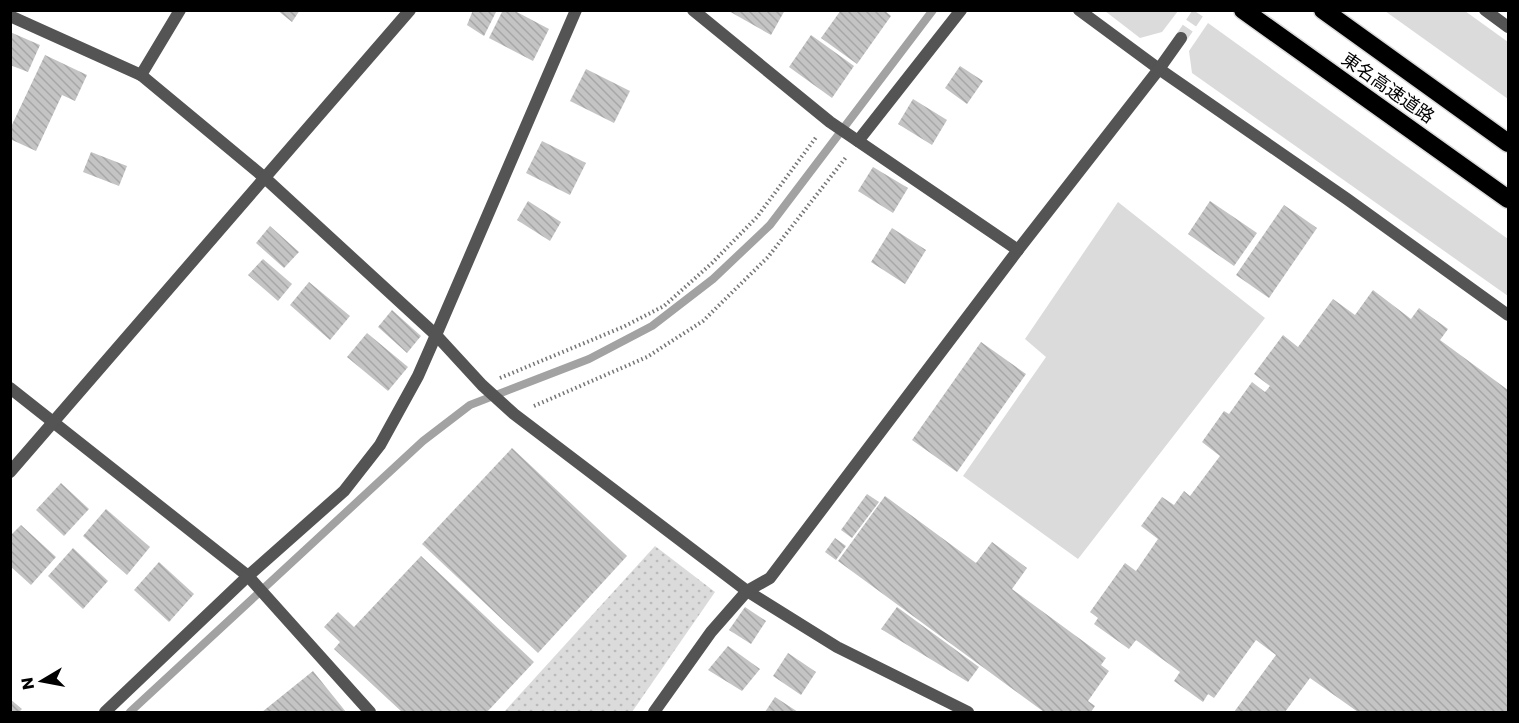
<svg xmlns="http://www.w3.org/2000/svg" width="1519" height="723" font-family="Poppins,'Noto Sans JP',sans-serif">
<style>
.green{fill:#dbdbdb}
.park{fill:url(#park-dots)}
.lines{fill:none;stroke-linecap:round;stroke-linejoin:round}
.stream{stroke:#a2a2a2;stroke-width:8}
.building{fill:url(#building-back-hatch)}
.minor-tunnel{stroke:#d9d9d9;stroke-width:12;stroke-dasharray:12 6;stroke-linecap:butt}
.motorway-casing{stroke:#dbdbdb;stroke-width:21}
.path{stroke:#767676;stroke-width:4;stroke-dasharray:1.5 3;stroke-linecap:butt}
.minor{stroke:#545454;stroke-width:12}
.tertiary{stroke:#545454;stroke-width:12}
.motorway{stroke:#000;stroke-width:18}
.labels{text-anchor:middle;stroke-width:4.5;stroke-linejoin:round;paint-order:stroke}
.street-label{font-size:18px;fill:#000;stroke:#fff}
</style>
<defs>
<pattern id="park-dots" width="8" height="8" patternUnits="userSpaceOnUse" patternTransform="scale(1.5)"><rect width="8" height="8" fill="#dbdbdb"/><path d="M2 2h.1M6 6h.1" fill="none" stroke="#bababa" stroke-width="1.8" stroke-linecap="round"/></pattern>
<pattern id="building-back-hatch" width="6" height="6" patternUnits="userSpaceOnUse" patternTransform="scale(1.5)"><rect width="6" height="6" fill="#c4c4c4"/><path d="M-1 5l2 2M0 0l6 6M5-1l2 2" fill="none" stroke="#a7a7a7"/></pattern>
</defs>
<rect width="100%" height="100%" fill="#fff"/>
<g class="green">
<path d="M1105,11H1178L1162,32L1140,38Z"/>
<path d="M1385,11H1465L1508,42V99Z"/>
<path d="M1208,23L1508,239V296L1192,73L1189,51Z"/>
<path d="M1118,202L1265,318L1078,559L963,476L1046,357L1025,339Z"/>
</g>
<path class="park" d="M655,546L715,592L632,712H504Z"/>
<g class="lines">
<path class="stream" d="M130,712L423,441L470,405L589,359L652,326L713,279L770,225L933,10"/>
</g>
<g class="building">
<path d="M277,10H300L292,22Z"/>
<path d="M473,10H497L484,36L467,25Z"/>
<path d="M503,10H513L549,29L533,61L489,38Z"/>
<path d="M727,10H785L771,35Z"/>
<path d="M841,10H884L891,16L857,64L821,38Z"/>
<path d="M10,32L40,45L28,72L10,65Z"/>
<path d="M811,35L854,66L832,98L789,67Z"/>
<path d="M45,55L87,75L75,101L62,95L36,151L10,139V129Z"/>
<path d="M960,66L983,81L967,104L945,88Z"/>
<path d="M586,69L630,91L614,123L570,101Z"/>
<path d="M913,99L947,120L932,145L898,124Z"/>
<path d="M542,141L586,163L570,195L526,173Z"/>
<path d="M91,152L127,166L119,186L83,172Z"/>
<path d="M873,167L908,188L893,213L858,191Z"/>
<path d="M528,201L561,222L550,241L517,220Z"/>
<path d="M1210,201L1257,233L1234,266L1188,234Z"/>
<path d="M1284,205L1317,228L1269,298L1236,275Z"/>
<path d="M270,226L299,252L284,268L256,243Z"/>
<path d="M892,228L926,250L905,284L871,262Z"/>
<path d="M263,259L292,284L278,301L248,275Z"/>
<path d="M309,282L350,316L330,340L290,305Z"/>
<path d="M1373,290L1411,319L1419,308L1448,329L1440,340L1508,390V712H1358L1310,678L1285,712H1234L1276,655L1256,640L1214,698L1208,694L1203,702L1174,681L1180,672L1136,640L1129,649L1094,624L1098,618L1090,612L1125,563L1136,571L1158,539L1141,526L1162,497L1174,505L1184,491L1190,496L1220,456L1202,442L1224,411L1229,414L1252,382L1265,392L1270,386L1254,374L1283,335L1298,347L1333,299L1355,315Z"/>
<path d="M392,310L421,336L407,353L378,327Z"/>
<path d="M367,333L408,367L388,391L347,357Z"/>
<path d="M981,342L1026,374L957,472L912,440Z"/>
<path d="M512,448L627,556L538,653L422,544Z"/>
<path d="M61,483L89,509L64,536L36,510Z"/>
<path d="M867,494L879,502L852,538L841,530Z"/>
<path d="M885,496L976,563L992,542L1027,568L1012,589L1106,658L1101,665L1109,671L1088,701L1095,706L1091,712H1044L838,561Z"/>
<path d="M106,509L150,547L127,575L83,536Z"/>
<path d="M21,525L56,557L31,585L10,566V536Z"/>
<path d="M835,538L846,546L836,560L825,552Z"/>
<path d="M73,548L108,581L83,609L48,576Z"/>
<path d="M421,556L534,662L487,712H402L334,649L340,642L324,627L338,612L354,627Z"/>
<path d="M159,562L194,594L169,622L134,590Z"/>
<path d="M745,607L766,621L751,644L729,630Z"/>
<path d="M897,607L979,667L968,682L881,629Z"/>
<path d="M728,646L760,669L742,691L708,670Z"/>
<path d="M788,653L816,672L801,695L773,676Z"/>
<path d="M313,671L346,712H262Z"/>
<path d="M775,697L798,712H765Z"/>
<path d="M10,699L22,709L19,712H10Z"/>
</g>
<g class="lines">
<path class="minor-tunnel" d="M1181,38L1200,10"/>
<defs>
<g id="motorway">
<path d="M1243,10L1508,199"/>
<path d="M1323,10L1508,143"/>
</g>
</defs>
<use href="#motorway" class="motorway-casing"/>
<g class="path">
<path d="M500,378L623,327L664,306L712,263L757,217L817,136"/>
<path d="M534,406L647,357L703,321L768,257L847,156"/>
</g>
<g class="minor">
<path d="M693,10L830,122L1018,250"/>
<path d="M1079,10L1159,69L1347,199L1508,315"/>
<path d="M1485,10L1508,27"/>
<path d="M10,16L141,75L265,178L436,335L482,385L514,414L747,591L837,647L968,712"/>
<path d="M141,75L180,10"/>
<path d="M858,141L961,10"/>
<path d="M10,388L248,576L370,712"/>
<path d="M105,712L248,576L344,491L380,445L418,376L436,335L576,10"/>
<path d="M654,712L711,632L747,591L770,578L1018,250L1159,69L1181,38"/>
</g>
<path class="tertiary" d="M10,472L410,10"/>
<use href="#motorway" class="motorway"/>
</g>
<g class="labels">
<g class="street-label">
<text transform="translate(1388 88) rotate(35)" y="6">東名高速道路</text>
</g>
</g>
<rect width="1519" height="723" fill="none" stroke="#000000" stroke-width="24"/>
<g transform="translate(42 681) rotate(260)" stroke="#ffffff" stroke-width="4.5" paint-order="stroke">
<path d="M0-4.5L10 22L0 15L-10 22Z" fill="#000000"/>
<text y="-9" font-size="16" font-weight="bold" text-anchor="middle" fill="#000000">N</text>
</g>
</svg>
